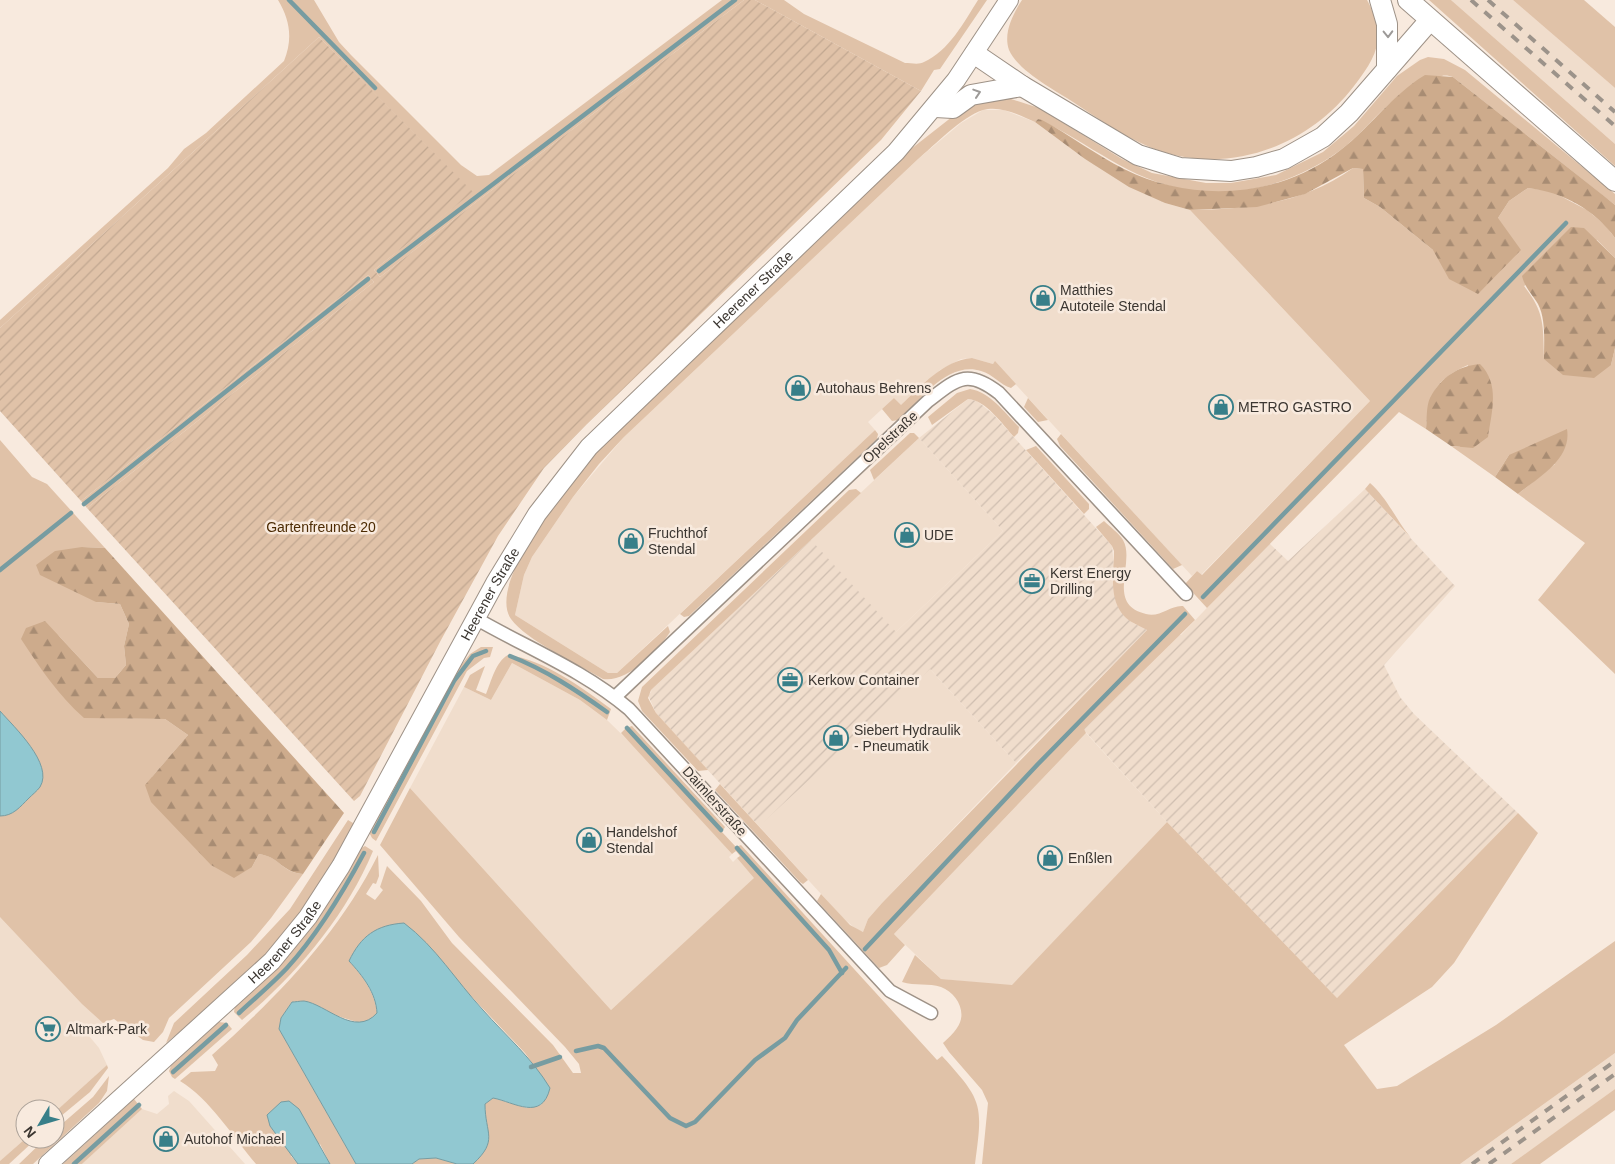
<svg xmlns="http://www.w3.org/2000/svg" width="1615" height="1164" font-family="Arial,sans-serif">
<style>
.built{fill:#f0ddcc}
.industrial{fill:url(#industrial-furrows)}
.grass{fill:#e0c2a8}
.forest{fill:url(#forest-firs)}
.garden{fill:url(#garden-furrows)}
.water{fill:#91c8d1;stroke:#779ca1}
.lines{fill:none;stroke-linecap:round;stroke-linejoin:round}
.stream{stroke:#779ca1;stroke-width:4.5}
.street-casing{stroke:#9e9287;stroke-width:15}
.secondary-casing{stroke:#9e9287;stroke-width:20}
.primary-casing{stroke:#9e9287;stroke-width:22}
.street{stroke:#fff;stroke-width:12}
.secondary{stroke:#fff;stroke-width:18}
.primary{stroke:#fff;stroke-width:20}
.rail{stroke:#9c938a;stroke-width:4;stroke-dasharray:9 9;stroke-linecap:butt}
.oneway{stroke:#9d9a98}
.labels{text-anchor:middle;stroke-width:5;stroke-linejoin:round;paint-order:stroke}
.street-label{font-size:14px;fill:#3b3631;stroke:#f8eade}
.poi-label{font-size:14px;fill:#3b3631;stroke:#f8eade;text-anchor:start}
.park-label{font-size:14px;fill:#4c2b03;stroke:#f8eade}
</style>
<defs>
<pattern id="industrial-furrows" width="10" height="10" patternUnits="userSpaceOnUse" patternTransform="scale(1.25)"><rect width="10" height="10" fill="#f0ddcc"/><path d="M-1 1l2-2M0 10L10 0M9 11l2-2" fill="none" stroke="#cfbeb0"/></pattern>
<pattern id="forest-firs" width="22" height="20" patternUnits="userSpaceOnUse" patternTransform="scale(1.25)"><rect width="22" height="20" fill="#cdab8c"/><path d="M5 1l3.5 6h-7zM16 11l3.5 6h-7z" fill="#a88c73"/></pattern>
<pattern id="garden-furrows" width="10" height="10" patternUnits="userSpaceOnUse" patternTransform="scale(1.25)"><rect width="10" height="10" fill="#e0c2a8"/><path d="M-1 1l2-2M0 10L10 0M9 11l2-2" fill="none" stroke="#c1a791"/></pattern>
</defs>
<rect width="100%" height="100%" fill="#f8eade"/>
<g class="built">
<path d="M1451,0H1513L1615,88V144Z"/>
<path d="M983,110H1004L1035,122L1085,159L1165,203L1190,210L1370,401L1201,575L1197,571L1192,576L995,362L993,364L972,358L961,359L940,370L901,406L894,398L868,422L875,430L617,673H608L515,615L524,575L532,557L573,497L624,437L917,160L961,123Z"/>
<path d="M919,438L1003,531L896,632L1016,763L882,903L868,919L863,932L857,930L842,917L656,713L651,690Z"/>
<path d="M512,663L580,700L607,720L644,756L732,854L729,857L733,862L737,858L755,878L611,1010L410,788L464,687L491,700Z"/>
<path d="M1086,733L1167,822L1012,986L941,979L894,934Z"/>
<path d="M0,907L105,1021L89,1036L99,1048L107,1065L55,1112V1109H25V1139L0,1161Z"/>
<path d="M1615,1053V1089L1570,1122L1511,1164H1460Z"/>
<path d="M174,1091L189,1101L245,1164H82L142,1109L157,1114L169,1104L168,1096Z"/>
</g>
<g class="industrial">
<path d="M968,399L977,401L993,414L1112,546L1114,566L1133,623L1147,630L1016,763L930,669L759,826L656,713L648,695L811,540L896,632L1003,531L919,438Z"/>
<path d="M1365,489L1455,586L1384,665L1400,697L1414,714L1518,813L1337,998L1167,822L1083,729L1178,634L1181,635L1269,543L1288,561Z"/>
</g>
<g class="grass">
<path d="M278,0H314L339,42L351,55L461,165L477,176L489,175L722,0H744L480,199L380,277L374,270L472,192L319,37L0,328V320L168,168L184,149L206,133L284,61C293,39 290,20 278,0Z"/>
<path d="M755,0H784L804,14L905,63C911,63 919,65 924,62C949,51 964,22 978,0H987L940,69L934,70L921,91Z"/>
<path d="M1022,0H1367C1387,36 1378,55 1354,86C1306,149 1221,179 1145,145C1120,134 1096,117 1073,102C1055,90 1018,71 1009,50C1003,33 1013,14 1022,0Z"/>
<path d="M1429,0H1451L1615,144V166Z"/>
<path d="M1513,0H1584L1615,27V88Z"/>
<path d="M1428,57L1444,59L1465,70L1615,194V205L1453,77C1450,76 1445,75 1442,76C1435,77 1394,100 1388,105C1369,122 1354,142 1332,156C1290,184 1239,198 1188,190C1128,180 1090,143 1038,119L1035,122C1020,115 1000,105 983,110C961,117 935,145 917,160L624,437L599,464L573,497L532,557L524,575L515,615L608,673H617L668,626L670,632C658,651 627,683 603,679C579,665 526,640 511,619C487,584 563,492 584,464L911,149L971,102L1005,97L1039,108L1122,159L1152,173L1206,183H1231L1276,175L1323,152L1354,126L1397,76L1420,60Z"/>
<path d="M1353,168L1363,169L1364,198L1380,207L1433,250L1498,218L1509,201L1528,188L1551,191L1587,210L1605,225L1615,238V258L1597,240L1524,286C1545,313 1543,325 1544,359L1611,365L1615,348V674L1538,600L1585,543L1518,494L1555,464L1509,455L1495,477L1451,446L1460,447L1468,365C1434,380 1429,394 1426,429L1399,412L1207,608L1185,584L1197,571L1202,575L1370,401L1190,210C1249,209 1303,204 1353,168Z"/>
<path d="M368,275L374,282L87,508L81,501Z"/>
<path d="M972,358L993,364L995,361L1016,384L1011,388C1000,385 993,374 981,371C948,361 921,399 899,420L892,421L882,409L894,398L901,405C923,385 942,361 972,358Z"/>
<path d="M970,389C990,392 1005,413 1019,427L1018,433L1014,437C1003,425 986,400 968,399L932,425L928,417L957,393Z"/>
<path d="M1028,398L1048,420L1038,422L1024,407Z"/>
<path d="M875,430L878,434L877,439L689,616L684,617L680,614Z"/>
<path d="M910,433H914L919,438L874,480L870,470Z"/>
<path d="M1061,434L1182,565L1173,569L1060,446L1057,439Z"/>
<path d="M0,440L32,477L47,484L105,548L82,547L96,602L120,604L129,624L124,646L126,665L115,678H98L58,635L110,718L165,719L188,735L152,777L252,867L259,854C281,857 280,872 303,874L271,918L251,942L169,1018L163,1032L154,1042L143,1040L114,1019L103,1023L82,1004L0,917Z"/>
<path d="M1036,446L1089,504V509L1084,514L1026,450Z"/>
<path d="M1370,483C1388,499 1396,520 1411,538L1365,489Z"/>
<path d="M856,489L861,493L651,690L648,698L656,713L708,770L698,771L642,711L638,701L642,687L849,490Z"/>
<path d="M1104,521C1110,527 1119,533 1123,540C1136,562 1105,605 1146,614C1160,618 1170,605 1183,606L1195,620L1084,729L1086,733L894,934L905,945L887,965L879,968L817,901L821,894L850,925L863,932L868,919L882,903L1147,630C1141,627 1135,624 1130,621C1107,604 1114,576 1114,551L1112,546L1096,527Z"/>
<path d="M481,647H493L490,657L484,658L467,671L376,841L372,838L369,832L454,674L470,654Z"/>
<path d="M508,655C545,660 581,687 611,709L607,720L580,700L512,663L491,700L464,687L470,675L485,666L476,690L486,694C491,682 496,661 508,655Z"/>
<path d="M632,726L725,827L722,832L736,847L741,845L937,1060L942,1056C983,1101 983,1104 975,1164H473C498,1141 485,1134 485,1104L493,1098L527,1108L541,1105L550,1088L525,1053L469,994L349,961C363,976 375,993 377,1013L370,1021L360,1023L328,1013L305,1001L292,1002L281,1018L279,1029L356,1164H330L320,1144L291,1156L298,1164H256C234,1138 209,1098 180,1081L191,1072L215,1071L218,1065L212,1055C278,996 338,935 378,855L379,876L376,884L373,883L366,894L375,900L383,890L380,887L387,866L421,901L452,943L553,1045L573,1073H581L579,1064L565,1047L459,937L380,845L410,788L611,1010L754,878L737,858L740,856L736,851L732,854L621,733L626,728Z"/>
<path d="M720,784L808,880L803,884L800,882L715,790Z"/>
<path d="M1518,813L1538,833L1454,963L1432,987L1344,1045L1377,1089L1397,1086L1496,1025L1615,941V1053L1460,1164H982L988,1103L982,1090L949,1052L943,1043C948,1038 953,1034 957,1028C968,1013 957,993 941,987C929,983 915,986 902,982L915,955L941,979L1012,985L1167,822L1337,998Z"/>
<path d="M348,820L353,823V832C327,872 304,913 272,949C241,984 202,1013 166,1043L174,1023L247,955L290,909Z"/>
<path d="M365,846L373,851C346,916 296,975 242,1020L234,1012L235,1006L358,850Z"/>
<path d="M219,1022L227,1023L232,1029L175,1079L172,1077L169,1071L171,1066Z"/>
<path d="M107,1065L108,1068L90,1092L55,1121V1112Z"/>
<path d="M109,1076L107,1091L99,1103L33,1164H19L45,1139H55V1130L93,1097Z"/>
<path d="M1615,1089V1110L1540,1164H1511Z"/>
<path d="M134,1099L142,1109L82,1164H63Z"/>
<path d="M25,1139H36L9,1164H0V1161Z"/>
<path d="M436,1158L457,1164H412L419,1159Z"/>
</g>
<g class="forest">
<path d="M1425,75L1453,77L1604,196L1615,205V238C1595,210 1563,192 1528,188L1509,201L1498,218L1521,250L1478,294L1449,279L1433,250L1380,207L1364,198L1363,169L1353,168L1305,194L1257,207L1190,210L1165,203L1129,187L1085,159L1035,122L1038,119L1042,120C1070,135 1096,155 1124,169C1190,202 1273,199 1334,155C1367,132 1390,96 1425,75Z"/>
<path d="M1571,227L1584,228L1615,258V348L1611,365L1594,378L1563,375L1544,359C1544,342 1546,319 1538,304C1532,294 1525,288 1522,276Z"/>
<path d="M1480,364C1500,384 1492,411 1488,437L1473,448L1451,446L1426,429C1427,420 1426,406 1430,398C1441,377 1458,366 1480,364Z"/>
<path d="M1567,429C1572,459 1539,477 1518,494L1495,477L1509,455Z"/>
<path d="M82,547L105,548L344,813L303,874C281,872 280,857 259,854L252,867L234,878L211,865L151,802L145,785L188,735L165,719L84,718C58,695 40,668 21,639L26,628L45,621L98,678H115L126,665L124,646L129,624L120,604L96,602L40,575L36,565L55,551Z"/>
</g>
<path class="garden" d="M744,0H755L921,91L881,140L587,424L544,468L498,536L441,640L360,796L354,801L87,508L374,282L368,275L81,501L0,411V328L319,37L473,192L374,270L380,277L480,199Z"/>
<g class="water">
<path d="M0,711C14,727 54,764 40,787C37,791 32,795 29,798C20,807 13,816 0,816Z"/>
<path d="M404,923C436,947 456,981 483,1010C506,1036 532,1058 550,1088C542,1122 514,1102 493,1098L485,1104C485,1134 499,1140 473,1164H457L436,1158L419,1159L412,1164H356L279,1029L281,1018L292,1002C295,1002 300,1001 304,1001C326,1004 355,1038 377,1013C376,993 363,976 349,961C361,936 376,925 404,923Z"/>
<path d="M289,1101L299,1109L330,1164H298L270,1126L267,1115L281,1102Z"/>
</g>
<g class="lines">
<g class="stream">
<path d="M289,0L375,88"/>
<path d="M379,271L735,0"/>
<path d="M84,504L368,279"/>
<path d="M0,570L71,513"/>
<path d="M1203,597L1566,223"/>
<path d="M510,656C546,670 576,690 607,712"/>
<path d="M627,728L721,830"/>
<path d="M374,832L454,681L473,656L486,651"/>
<path d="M737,848L829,950L842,973"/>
<path d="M865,949L1038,764L1185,614"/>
<path d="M239,1013C255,998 272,984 287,968C318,934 342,894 364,853"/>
<path d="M576,1051L598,1046L604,1048L670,1118L686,1126L695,1122L755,1060L785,1038L797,1020L846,968"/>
<path d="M531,1067L560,1057"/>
<path d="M173,1072L226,1025"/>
<path d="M74,1164L139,1105"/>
</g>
<defs>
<g id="street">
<path d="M475,618C527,648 583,670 629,709L890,991L931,1013"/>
<path d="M615,697L928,401C957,379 967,368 999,393L1186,594"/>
</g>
<g id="secondary">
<path id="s1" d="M48,1164L272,961L308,917L341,866L495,583L537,514L589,447L896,152L956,80L1009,0"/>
</g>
<g id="primary">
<path d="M1380,0L1387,24V69"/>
<path d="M1408,0L1615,181"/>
<path d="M975,54L1022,86L1138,155L1180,168L1231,171L1256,167L1284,159L1323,137L1349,113L1430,20"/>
<path d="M936,107L953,108L971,95L1022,86"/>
</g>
</defs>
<use href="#street" class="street-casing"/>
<use href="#secondary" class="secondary-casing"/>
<use href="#primary" class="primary-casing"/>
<use href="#street" class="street"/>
<use href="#secondary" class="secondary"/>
<use href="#primary" class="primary"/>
<g class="rail">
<path d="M1471,0L1615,126"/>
<path d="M1488,0L1615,112"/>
<path d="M1472,1164L1615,1061"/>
<path d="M1489,1164L1615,1074"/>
</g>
</g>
<defs><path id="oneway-chevron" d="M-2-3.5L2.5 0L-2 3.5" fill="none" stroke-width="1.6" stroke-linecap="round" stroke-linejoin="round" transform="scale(1.25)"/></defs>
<g class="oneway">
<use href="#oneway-chevron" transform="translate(1388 34) rotate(89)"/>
<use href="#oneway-chevron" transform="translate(977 93) rotate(-18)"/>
</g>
<defs>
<symbol id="shop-ring" viewBox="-11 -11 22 22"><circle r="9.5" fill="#f8eade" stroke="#387f89" stroke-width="1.5"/><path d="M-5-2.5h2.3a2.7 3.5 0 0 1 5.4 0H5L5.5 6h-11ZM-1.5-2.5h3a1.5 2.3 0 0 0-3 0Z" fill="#387f89"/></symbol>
<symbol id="office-ring" viewBox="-11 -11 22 22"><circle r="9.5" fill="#f8eade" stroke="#387f89" stroke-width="1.5"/><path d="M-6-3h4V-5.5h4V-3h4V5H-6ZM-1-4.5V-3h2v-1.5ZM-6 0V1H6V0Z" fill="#387f89"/></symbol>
<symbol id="supermarket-ring" viewBox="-11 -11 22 22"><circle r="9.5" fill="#f8eade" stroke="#387f89" stroke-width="1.5"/><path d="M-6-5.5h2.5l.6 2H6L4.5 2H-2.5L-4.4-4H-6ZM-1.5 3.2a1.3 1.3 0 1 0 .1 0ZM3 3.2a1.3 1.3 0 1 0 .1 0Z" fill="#387f89"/></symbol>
</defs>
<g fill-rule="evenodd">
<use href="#shop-ring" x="1029" y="284" width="28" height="28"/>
<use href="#shop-ring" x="784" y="374" width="28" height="28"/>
<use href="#shop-ring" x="1207" y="393" width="28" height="28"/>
<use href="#shop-ring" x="893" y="521" width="28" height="28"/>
<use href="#shop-ring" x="617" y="527" width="28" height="28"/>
<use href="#office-ring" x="1018" y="567" width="28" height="28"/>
<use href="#office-ring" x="776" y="666" width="28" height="28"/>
<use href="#shop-ring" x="822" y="724" width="28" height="28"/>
<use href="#shop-ring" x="575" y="826" width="28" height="28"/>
<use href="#shop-ring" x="1036" y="844" width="28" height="28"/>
<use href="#supermarket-ring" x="34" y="1015" width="28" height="28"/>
<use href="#shop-ring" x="152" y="1125" width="28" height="28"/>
</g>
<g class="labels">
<g class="street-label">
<text dy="5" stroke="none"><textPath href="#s1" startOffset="1135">Heerener Straße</textPath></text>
<text transform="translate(890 437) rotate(-43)" y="5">Opelstraße</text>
<text dy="5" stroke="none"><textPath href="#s1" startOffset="730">Heerener Straße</textPath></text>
<text transform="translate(715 801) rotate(48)" y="5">Daimlerstraße</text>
<text dy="5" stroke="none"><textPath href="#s1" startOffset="325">Heerener Straße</textPath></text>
</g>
<g class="poi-label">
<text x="1060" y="295">Matthies<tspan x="1060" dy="16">Autoteile Stendal</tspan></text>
<text x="816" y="393">Autohaus Behrens</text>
<text x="1238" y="412">METRO GASTRO</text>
<text x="648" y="538">Fruchthof<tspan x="648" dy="16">Stendal</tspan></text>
<text x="924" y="540">UDE</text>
<text x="1050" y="578">Kerst Energy<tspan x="1050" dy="16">Drilling</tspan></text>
<text x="808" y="685">Kerkow Container</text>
<text x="854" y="735">Siebert Hydraulik<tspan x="854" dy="16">- Pneumatik</tspan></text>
<text x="606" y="837">Handelshof<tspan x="606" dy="16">Stendal</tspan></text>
<text x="1068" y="863">Enßlen</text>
<text x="66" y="1034">Altmark-Park</text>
<text x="184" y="1144">Autohof Michael</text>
</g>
<g class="park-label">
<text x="321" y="532">Gartenfreunde 20</text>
</g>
</g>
<g transform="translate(40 1124) rotate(232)"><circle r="24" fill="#f8eade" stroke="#aca299"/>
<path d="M0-4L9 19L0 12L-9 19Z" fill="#387f89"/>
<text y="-8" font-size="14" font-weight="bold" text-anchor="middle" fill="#3b3631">N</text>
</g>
</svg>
